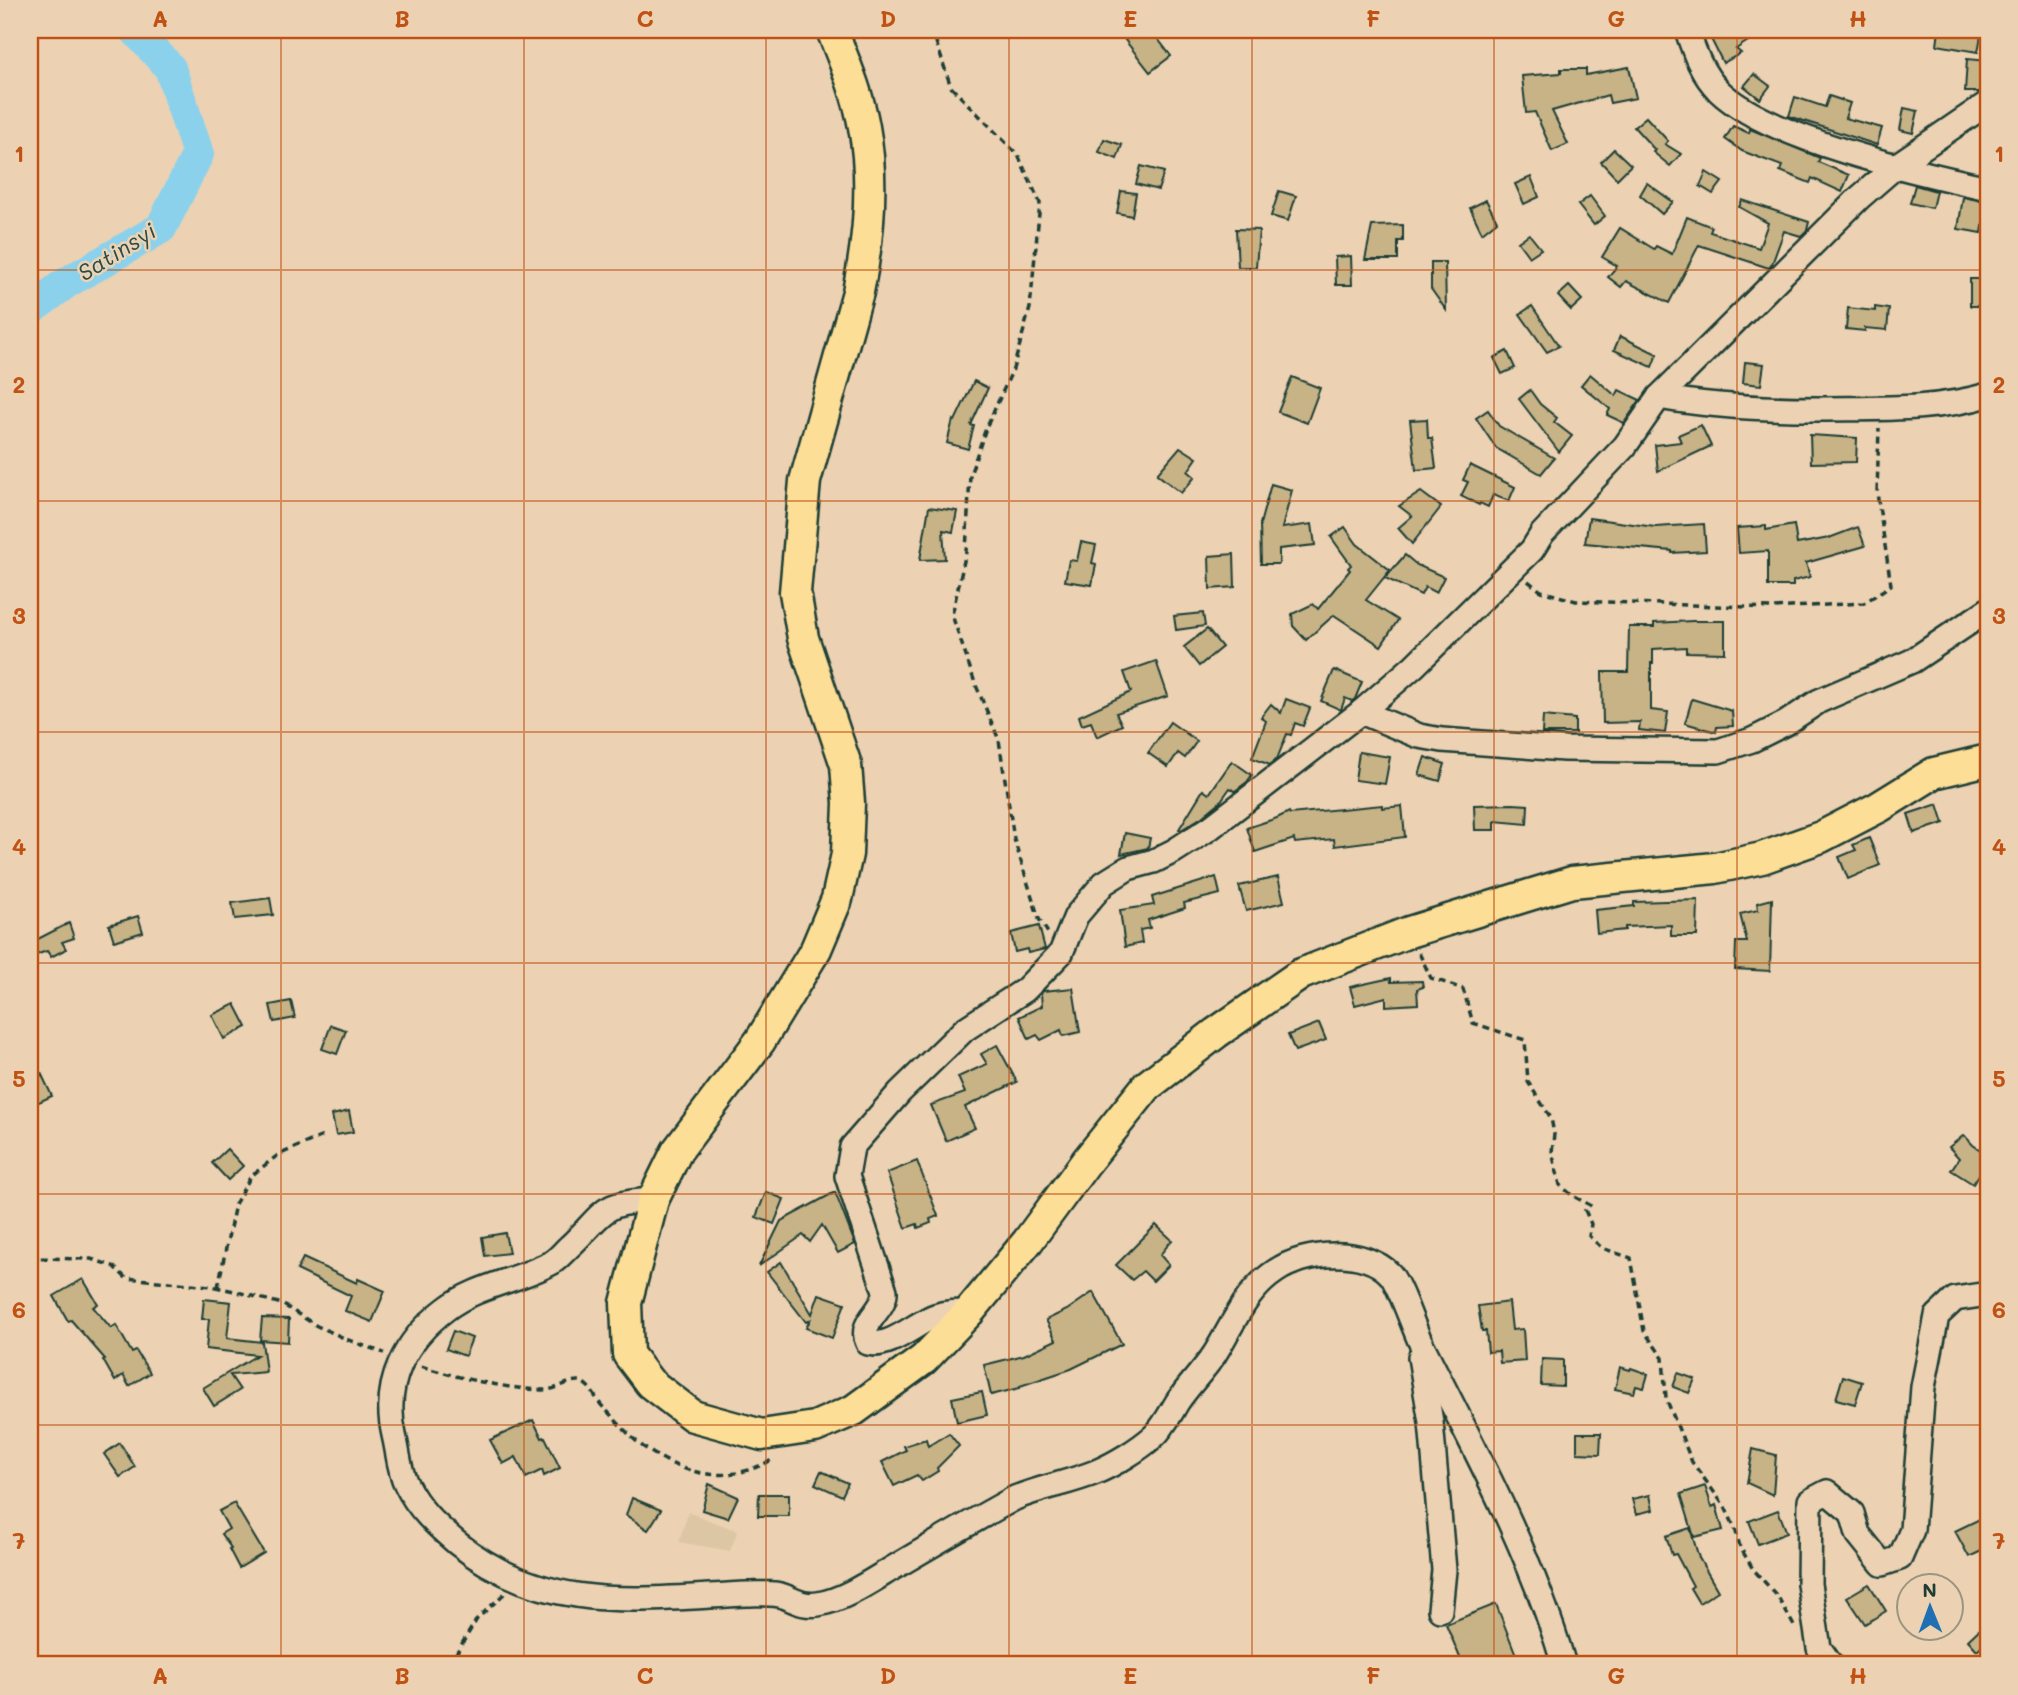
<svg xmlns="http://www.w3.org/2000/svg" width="2018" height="1695" font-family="Mali,sans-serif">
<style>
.built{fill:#ddc6a4}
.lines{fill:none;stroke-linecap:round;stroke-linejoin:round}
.river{stroke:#8bd1ec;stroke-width:32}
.building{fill:#c7b386;stroke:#1f3d34;stroke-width:2}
.minor-casing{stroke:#1f3d34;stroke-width:28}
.major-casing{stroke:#1f3d34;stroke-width:35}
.path{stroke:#1f3d34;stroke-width:3.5;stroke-dasharray:7 5;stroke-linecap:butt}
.minor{stroke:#ecd2b3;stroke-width:23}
.major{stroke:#fdde96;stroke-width:30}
.grid{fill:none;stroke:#c05314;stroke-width:2;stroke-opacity:0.55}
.labels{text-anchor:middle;stroke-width:5;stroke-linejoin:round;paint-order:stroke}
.water-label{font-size:23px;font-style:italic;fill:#2a4c46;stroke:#ecd2b3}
.neatline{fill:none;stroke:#c05314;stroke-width:2.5}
.grid-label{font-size:23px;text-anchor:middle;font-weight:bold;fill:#c05314}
</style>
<rect width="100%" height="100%" fill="#ecd2b3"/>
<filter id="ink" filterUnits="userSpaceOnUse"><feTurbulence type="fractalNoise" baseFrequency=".0143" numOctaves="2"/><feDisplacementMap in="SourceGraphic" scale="14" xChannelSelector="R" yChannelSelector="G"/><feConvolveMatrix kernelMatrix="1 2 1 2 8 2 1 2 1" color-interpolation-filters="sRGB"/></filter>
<g filter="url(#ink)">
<path class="built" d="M688,1512L738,1531L730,1551L679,1542Z"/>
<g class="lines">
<path class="river" d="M30,310L66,283L161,228L198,154L170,68L135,30"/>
</g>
<g class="building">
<path d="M1143,30H1151L1171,56L1150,72L1125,40Z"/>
<path d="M1718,30H1746L1751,39L1736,49L1741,53L1723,63L1709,35Z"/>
<path d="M1939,30H1982L1978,52L1937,45Z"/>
<path d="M1967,59L1988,61V89L1979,92H1965Z"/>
<path d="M1629,67L1636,98L1610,103L1608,95L1552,111L1568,144L1552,151L1535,112L1526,113L1522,76L1561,73V69H1586V75Z"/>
<path d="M1754,74L1770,86L1760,99L1744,86Z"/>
<path d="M1829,96L1850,103L1845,118L1882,128L1877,145L1789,116L1795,97L1825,107Z"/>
<path d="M1904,108L1918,111L1913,133L1900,130Z"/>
<path d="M1646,117L1668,141L1665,144L1681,154L1670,166L1653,152L1655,150L1634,127Z"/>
<path d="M1733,126L1749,133L1750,129L1820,158L1818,162L1849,175L1842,192L1812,178L1810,183L1780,171L1782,166L1742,151L1725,139Z"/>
<path d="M1104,139L1122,145L1117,159L1099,152Z"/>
<path d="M1614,149L1631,165L1617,179L1601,162Z"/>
<path d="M1141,166L1164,172L1158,190L1136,184Z"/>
<path d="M1706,172L1722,182L1713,194L1700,186Z"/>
<path d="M1531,177L1539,197L1524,204L1515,184Z"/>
<path d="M1647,183L1673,202L1662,214L1640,195Z"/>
<path d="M1915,185L1936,191L1932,208L1910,203Z"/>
<path d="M1121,191L1136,193L1132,216L1117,213Z"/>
<path d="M1279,191L1296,196L1288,221L1271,216Z"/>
<path d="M1590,196L1605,216L1594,225L1578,205Z"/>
<path d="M1963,197L1987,202L1982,233L1958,229Z"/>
<path d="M1486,200L1497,221L1482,233L1470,208Z"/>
<path d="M1742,200L1809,222L1807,230L1801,236L1784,231L1772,264L1769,268L1699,245L1669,303L1626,281L1621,287L1608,277L1617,266L1602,257L1620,228L1654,249L1656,246L1672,254L1687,217L1712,227L1710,232L1759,248L1768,223L1739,207Z"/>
<path d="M1403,225V241H1398V260H1365L1372,226Z"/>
<path d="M1236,229L1259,230L1256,267H1238Z"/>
<path d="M1529,234L1541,249L1529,257L1518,242Z"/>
<path d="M1351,256L1352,285H1336L1335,257Z"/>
<path d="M1431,262H1445L1446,310L1431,289Z"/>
<rect x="1970" y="279" width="18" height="27"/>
<path d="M1569,286L1582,300L1571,310L1558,296Z"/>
<path d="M1532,306L1559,346L1547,352L1520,314Z"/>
<path d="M1875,307L1889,309L1887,330L1865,328V331L1846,329L1848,308L1875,311Z"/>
<path d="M1620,336L1657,354L1652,367L1614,350Z"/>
<path d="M1507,351L1515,368L1502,374L1494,358Z"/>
<path d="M1745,362L1764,364L1761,385L1743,383Z"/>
<path d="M1590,374L1616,396L1619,390L1640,400L1624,423L1607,415L1610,409L1581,385Z"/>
<path d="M1292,377L1320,388L1307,423L1278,412Z"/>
<path d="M974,381L988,388L971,425L974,426L968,449L947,443L953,420L955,421Z"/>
<path d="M1530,390L1540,404L1557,418L1554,422L1572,436L1559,452L1519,399Z"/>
<path d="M1488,410L1499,426L1554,458L1541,474L1496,448L1476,418Z"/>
<path d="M1427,419L1428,438H1432L1436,468L1416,470L1410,420Z"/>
<path d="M1701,425L1711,446L1658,471L1655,445L1681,442L1678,435Z"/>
<path d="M1810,435L1857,438L1856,462L1811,463Z"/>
<path d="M1180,447L1197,458L1188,471L1195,477L1181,493L1157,474Z"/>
<path d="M1470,465L1515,487L1509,501L1493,495L1488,507L1480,503L1479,505L1461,496L1468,482L1463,480Z"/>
<path d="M1271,484L1292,490L1282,528L1312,524L1315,545L1279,549V564H1261L1260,524Z"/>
<path d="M1421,492L1441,507L1412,544L1398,528L1412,516L1399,506Z"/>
<path d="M929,507L957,511L953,532L943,530L945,559L920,560Z"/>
<path d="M1589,518L1655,527L1704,524L1706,551L1672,553V551L1585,543Z"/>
<path d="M1794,525L1797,544L1829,538L1858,527L1865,546L1806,563L1810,577L1793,581V586H1768V551L1739,553L1737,528L1766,526V530Z"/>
<path d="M1345,527L1357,544L1390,570L1366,600L1398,620L1381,646L1334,615L1306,640L1293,626L1292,614L1313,604L1318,609L1350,570L1348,568L1351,565L1331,537Z"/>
<path d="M1081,542L1096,545L1092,563L1096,564L1092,585L1065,581L1069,560L1077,561Z"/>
<path d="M1234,554L1235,587L1210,589L1209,556Z"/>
<path d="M1405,555L1417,565L1444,577L1436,593L1425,587L1421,595L1385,578Z"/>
<path d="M1203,613L1205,626L1176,630L1174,616Z"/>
<path d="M1693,621H1725V653L1686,652V647L1653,649V663H1651V710L1668,712L1665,733L1639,730L1640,722L1603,723L1602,672H1628L1629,627H1654V623Z"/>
<path d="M1207,629L1222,647L1199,666L1184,647Z"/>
<path d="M1156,661L1168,696L1116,713L1122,725L1097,737L1091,722L1082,725L1079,716L1131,692L1124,672Z"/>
<path d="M1334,670L1362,682L1355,699L1352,701L1345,698L1341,710L1321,701Z"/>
<path d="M1286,699L1310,708L1303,726L1295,723L1291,735L1287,734L1277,759L1270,765L1252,758L1266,721L1261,717L1271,704L1281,713Z"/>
<path d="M1692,699L1732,711L1733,726L1717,727L1716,732L1685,723Z"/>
<path d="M1543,716L1575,719V733H1542Z"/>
<path d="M1170,722L1197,741L1185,758L1178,753L1168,767L1148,753Z"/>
<path d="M1359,752L1390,757L1385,784L1355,780Z"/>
<path d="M1425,757L1445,764L1440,781L1419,775Z"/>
<path d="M1232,761L1252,775L1247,782L1235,791L1230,788L1220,802L1202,817L1181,830L1179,829L1203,790L1209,794Z"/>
<path d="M1513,804L1528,805L1527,824L1495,821V830H1475L1474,805Z"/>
<path d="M1938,804L1944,823L1914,833L1908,814Z"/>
<path d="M1382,805V808L1402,806L1405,837L1335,846L1334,839L1295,843L1294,839L1255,852L1247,828L1277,818L1289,812L1290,814Z"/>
<path d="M1125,833L1150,838L1148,848L1121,854Z"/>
<path d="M1869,838L1880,865L1848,879L1839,857L1856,850L1853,845Z"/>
<path d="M1216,877L1220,894L1184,903L1185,908L1148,920L1150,928L1140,930L1142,943L1125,947L1120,910L1154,905L1152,897Z"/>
<path d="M1278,877L1284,902L1246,911L1239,886Z"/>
<path d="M270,898L273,915L235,919L232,903Z"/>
<path d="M1772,899L1770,971L1735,969L1736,942H1747L1740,914L1758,910L1757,903Z"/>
<path d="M1698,900L1697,936H1671V925L1625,927V930L1597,933L1595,910L1634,906V902Z"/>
<path d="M138,916L143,932L114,941L109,925Z"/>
<path d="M69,923L74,938L62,942L66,949L51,957L47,951L30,957V930L38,939Z"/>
<path d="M1039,926L1045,949L1028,953L1027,949L1015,952L1011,933Z"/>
<path d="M1391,978V982L1422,981L1423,987L1417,989L1418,1004L1386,1006V997L1355,1005L1350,987Z"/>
<path d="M1073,988L1080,1032L1063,1036L1061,1030L1041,1040L1037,1035L1029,1039L1019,1017L1042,1006L1041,994L1043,991Z"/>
<path d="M291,1001L295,1018L274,1022L270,1005Z"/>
<path d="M235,1004L247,1027L224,1039L212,1015Z"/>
<path d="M1319,1023L1326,1040L1295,1051L1288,1035Z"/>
<path d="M331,1025L346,1030L337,1054L322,1049Z"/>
<path d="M997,1045L1017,1082L965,1107L975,1128L946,1141L931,1105L965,1093L958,1077L987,1064L981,1054Z"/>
<path d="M41,1073L52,1096L30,1106V1078Z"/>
<path d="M349,1111L353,1132L336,1135L332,1115Z"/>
<path d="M1964,1135L1973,1145L1988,1155V1161L1973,1184L1951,1170L1959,1158L1949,1147Z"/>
<path d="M227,1149L243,1166L228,1180L212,1163Z"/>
<path d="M917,1161L938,1216L930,1219L931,1223L918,1228L917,1224L906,1228L887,1173Z"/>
<path d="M766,1192L784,1199L774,1224L756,1217Z"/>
<path d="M835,1192L855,1244L838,1253L822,1225L810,1242L803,1235L759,1266L781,1221Z"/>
<path d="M1156,1225L1172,1240L1160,1255L1169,1265L1153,1281L1143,1271L1132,1280L1116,1265Z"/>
<path d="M505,1233L509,1253L485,1256L482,1237Z"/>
<path d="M303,1258L357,1283L358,1279L385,1291L372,1322L345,1311L351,1296L297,1270Z"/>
<path d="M781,1262L812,1314L819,1294L845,1303L832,1338L806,1328L810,1320L806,1322L767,1272Z"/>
<path d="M83,1279L98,1304L93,1307L111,1328L116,1325L132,1353L136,1351L150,1373L129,1386L123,1375L115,1381L103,1360L105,1359L71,1320L68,1321L54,1296Z"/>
<path d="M1093,1292L1122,1344L1071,1369L1020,1386V1388L991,1395L984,1365L1024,1355L1056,1340L1046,1320L1067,1310Z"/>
<path d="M204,1299L231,1302L227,1338L262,1342L266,1372L230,1375L240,1390L214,1406L203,1388L257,1355L206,1349L209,1319H202Z"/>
<path d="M1509,1302L1512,1330L1523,1329L1525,1361L1500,1363L1499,1351L1488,1352L1486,1331H1482L1478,1306Z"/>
<path d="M262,1318L289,1319L288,1342L260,1340Z"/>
<path d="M453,1331L472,1338L465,1356L446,1349Z"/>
<path d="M1542,1359L1563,1360V1386L1541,1385Z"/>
<path d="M1620,1367L1630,1370L1631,1368L1648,1374L1644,1388L1636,1386L1634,1393L1615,1389Z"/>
<path d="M1678,1373L1695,1379L1689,1393L1673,1387Z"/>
<path d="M1843,1376L1862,1382L1855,1404L1836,1399Z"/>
<path d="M982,1392L987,1415L957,1422L952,1398Z"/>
<path d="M533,1420L542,1438L545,1437L560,1468L544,1476L542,1470L526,1478L516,1457L503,1464L490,1440Z"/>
<path d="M949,1433L959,1446L937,1468L938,1471L922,1481L917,1475L894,1486L882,1462L906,1450L904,1446L926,1439L928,1446Z"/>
<path d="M1577,1433H1601L1600,1454L1577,1453Z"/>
<path d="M120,1443L135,1467L120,1477L104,1454Z"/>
<path d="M1753,1449L1776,1455L1773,1495L1747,1483Z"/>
<path d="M821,1471L848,1483L842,1496L815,1484Z"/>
<path d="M709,1484L738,1497L728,1518L702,1510Z"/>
<path d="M1705,1486L1712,1507L1716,1505L1723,1530L1694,1537L1681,1494Z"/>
<path d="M759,1494H789V1516H758Z"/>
<path d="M1650,1495L1653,1510L1636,1514L1632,1499Z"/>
<path d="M632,1498L661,1510L648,1530L626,1515Z"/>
<path d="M234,1503L264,1553L239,1568L229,1549L231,1548L221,1534L229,1529L219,1511Z"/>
<path d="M1778,1510L1787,1533L1758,1544L1749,1521Z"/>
<path d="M1988,1515V1548L1969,1557L1955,1531Z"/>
<path d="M1690,1528L1699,1558L1718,1591L1699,1603L1690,1588L1693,1586L1676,1554L1672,1555L1666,1536Z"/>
<path d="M1869,1584L1886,1611L1865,1624L1847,1597Z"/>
<path d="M1496,1604L1520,1665H1463L1446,1624Z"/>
<path d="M1988,1621V1640L1977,1650L1968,1640Z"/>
</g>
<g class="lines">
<defs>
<g id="minor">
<path d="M1687,30C1694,52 1702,74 1719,91C1769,139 1919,173 1988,188"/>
<path d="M1659,397C1713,407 1765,409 1819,409C1875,408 1934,411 1988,395"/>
<path d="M1361,712L1419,736L1442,740L1564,749L1718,751L1752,740L1786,723L1819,701L1912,661L1988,610"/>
<path d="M653,1200C599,1203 606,1212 570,1246C563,1252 557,1261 549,1264C516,1281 476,1286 446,1309C405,1340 382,1383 394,1435C398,1451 399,1470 406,1484C418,1509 437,1526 457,1543C547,1615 640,1599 747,1594C759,1594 775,1592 786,1597C798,1602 804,1606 818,1604C845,1600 874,1579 898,1565C937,1542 976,1519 1015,1498C1042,1487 1069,1483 1096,1472C1115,1464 1138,1450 1154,1436C1164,1427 1171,1412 1178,1401C1189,1385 1203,1371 1214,1355C1233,1325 1245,1291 1276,1271C1305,1251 1364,1247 1390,1274C1399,1284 1413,1326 1420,1341C1473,1446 1531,1552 1564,1665"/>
<path d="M969,1312C958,1312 946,1312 935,1316C916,1323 889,1349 868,1343C857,1321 886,1311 885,1291L847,1176L852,1147L900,1092L965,1029L1025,990L1061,953L1076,916L1104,883L1128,868L1154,861L1174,851L1210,828L1361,712L1414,666L1532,550L1542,534L1625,446L1659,397L1859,198L1897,165L1988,103"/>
<path d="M1420,1357L1431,1422L1444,1570L1440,1610"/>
<path d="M1831,1665L1819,1648L1809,1584L1810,1501L1827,1492L1852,1513L1858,1534L1882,1564L1900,1558L1912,1530L1923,1387L1937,1316L1955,1299L1988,1294"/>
</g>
<path id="major" d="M832,30C844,61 858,93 864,127C874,181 869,238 858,292L805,481L795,592L803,638L846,765L849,803L847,854L837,899L816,949L760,1041L677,1151L653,1200L626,1303L628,1354L650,1383L693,1416L762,1435L815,1427L854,1410L924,1359L969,1312L1028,1241L1086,1162L1147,1086L1216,1033L1301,974L1409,932L1572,882L1715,868L1762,858L1821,837L1879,807L1934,773L1988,760"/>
</defs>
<use href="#minor" class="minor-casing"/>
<use href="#major" class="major-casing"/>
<g class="path">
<path d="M932,30L951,87L1018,155L1040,203L1030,308L1013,369L986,428L970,475L966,552L952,615L975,683L999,740L1014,839L1039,919L1048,933"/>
<path d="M1528,581L1541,591L1576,601L1773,608L1864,603L1891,585L1877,493L1879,428"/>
<path d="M1419,953L1431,978L1463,989L1473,1023L1525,1040L1528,1082L1551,1118L1554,1134L1552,1152L1560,1185L1573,1196L1590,1205L1585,1210L1591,1224L1589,1236L1602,1248L1631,1258L1644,1331L1663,1358L1666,1398L1692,1462L1725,1507L1735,1528L1740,1547L1753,1569L1778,1597L1794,1626"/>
<path d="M30,1256L31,1258L91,1259L113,1266L126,1278L211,1286L234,1291L282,1304L317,1326L351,1341L384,1353"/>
<path d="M218,1287L235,1204L251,1176L278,1155L325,1135"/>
<path d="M421,1366C458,1378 506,1389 544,1390C558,1390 567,1380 580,1381C593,1387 595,1400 605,1409C618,1422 632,1440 648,1450C690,1478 731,1484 775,1458"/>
<path d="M449,1665L477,1619L505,1593"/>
</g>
<use href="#minor" class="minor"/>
<use href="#major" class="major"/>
</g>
</g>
<path class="grid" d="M281,30V1665M524,30V1665M766,30V1665M1009,30V1665M1252,30V1665M1494,30V1665M1737,30V1665M30,270H1988M30,501H1988M30,732H1988M30,963H1988M30,1194H1988M30,1425H1988"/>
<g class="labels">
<g class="water-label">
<text transform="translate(117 252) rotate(-32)" y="8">Satinsyi</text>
</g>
</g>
<rect width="2018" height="1695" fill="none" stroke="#ecd2b3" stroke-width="77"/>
<g transform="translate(1930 1607) rotate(359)"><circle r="33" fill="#ecd2b3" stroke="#9a9680" stroke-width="2"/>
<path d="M0-5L12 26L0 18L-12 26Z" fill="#1f6fb2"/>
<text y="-10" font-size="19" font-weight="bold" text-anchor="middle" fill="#1f3d34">N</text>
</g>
<rect x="38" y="38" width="1942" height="1618" class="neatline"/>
<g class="grid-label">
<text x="160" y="27">A</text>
<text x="402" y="27">B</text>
<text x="645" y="27">C</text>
<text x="888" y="27">D</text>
<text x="1130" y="27">E</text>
<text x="1373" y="27">F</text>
<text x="1616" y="27">G</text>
<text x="1858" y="27">H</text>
<text x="19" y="162">1</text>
<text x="1999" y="162">1</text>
<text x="19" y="393">2</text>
<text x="1999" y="393">2</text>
<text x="19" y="624">3</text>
<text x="1999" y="624">3</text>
<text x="19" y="855">4</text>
<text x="1999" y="855">4</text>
<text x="19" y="1087">5</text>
<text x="1999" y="1087">5</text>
<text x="19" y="1318">6</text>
<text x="1999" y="1318">6</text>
<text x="19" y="1549">7</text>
<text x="1999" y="1549">7</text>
<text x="160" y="1684">A</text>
<text x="402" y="1684">B</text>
<text x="645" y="1684">C</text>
<text x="888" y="1684">D</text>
<text x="1130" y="1684">E</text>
<text x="1373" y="1684">F</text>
<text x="1616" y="1684">G</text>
<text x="1858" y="1684">H</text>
</g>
</svg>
